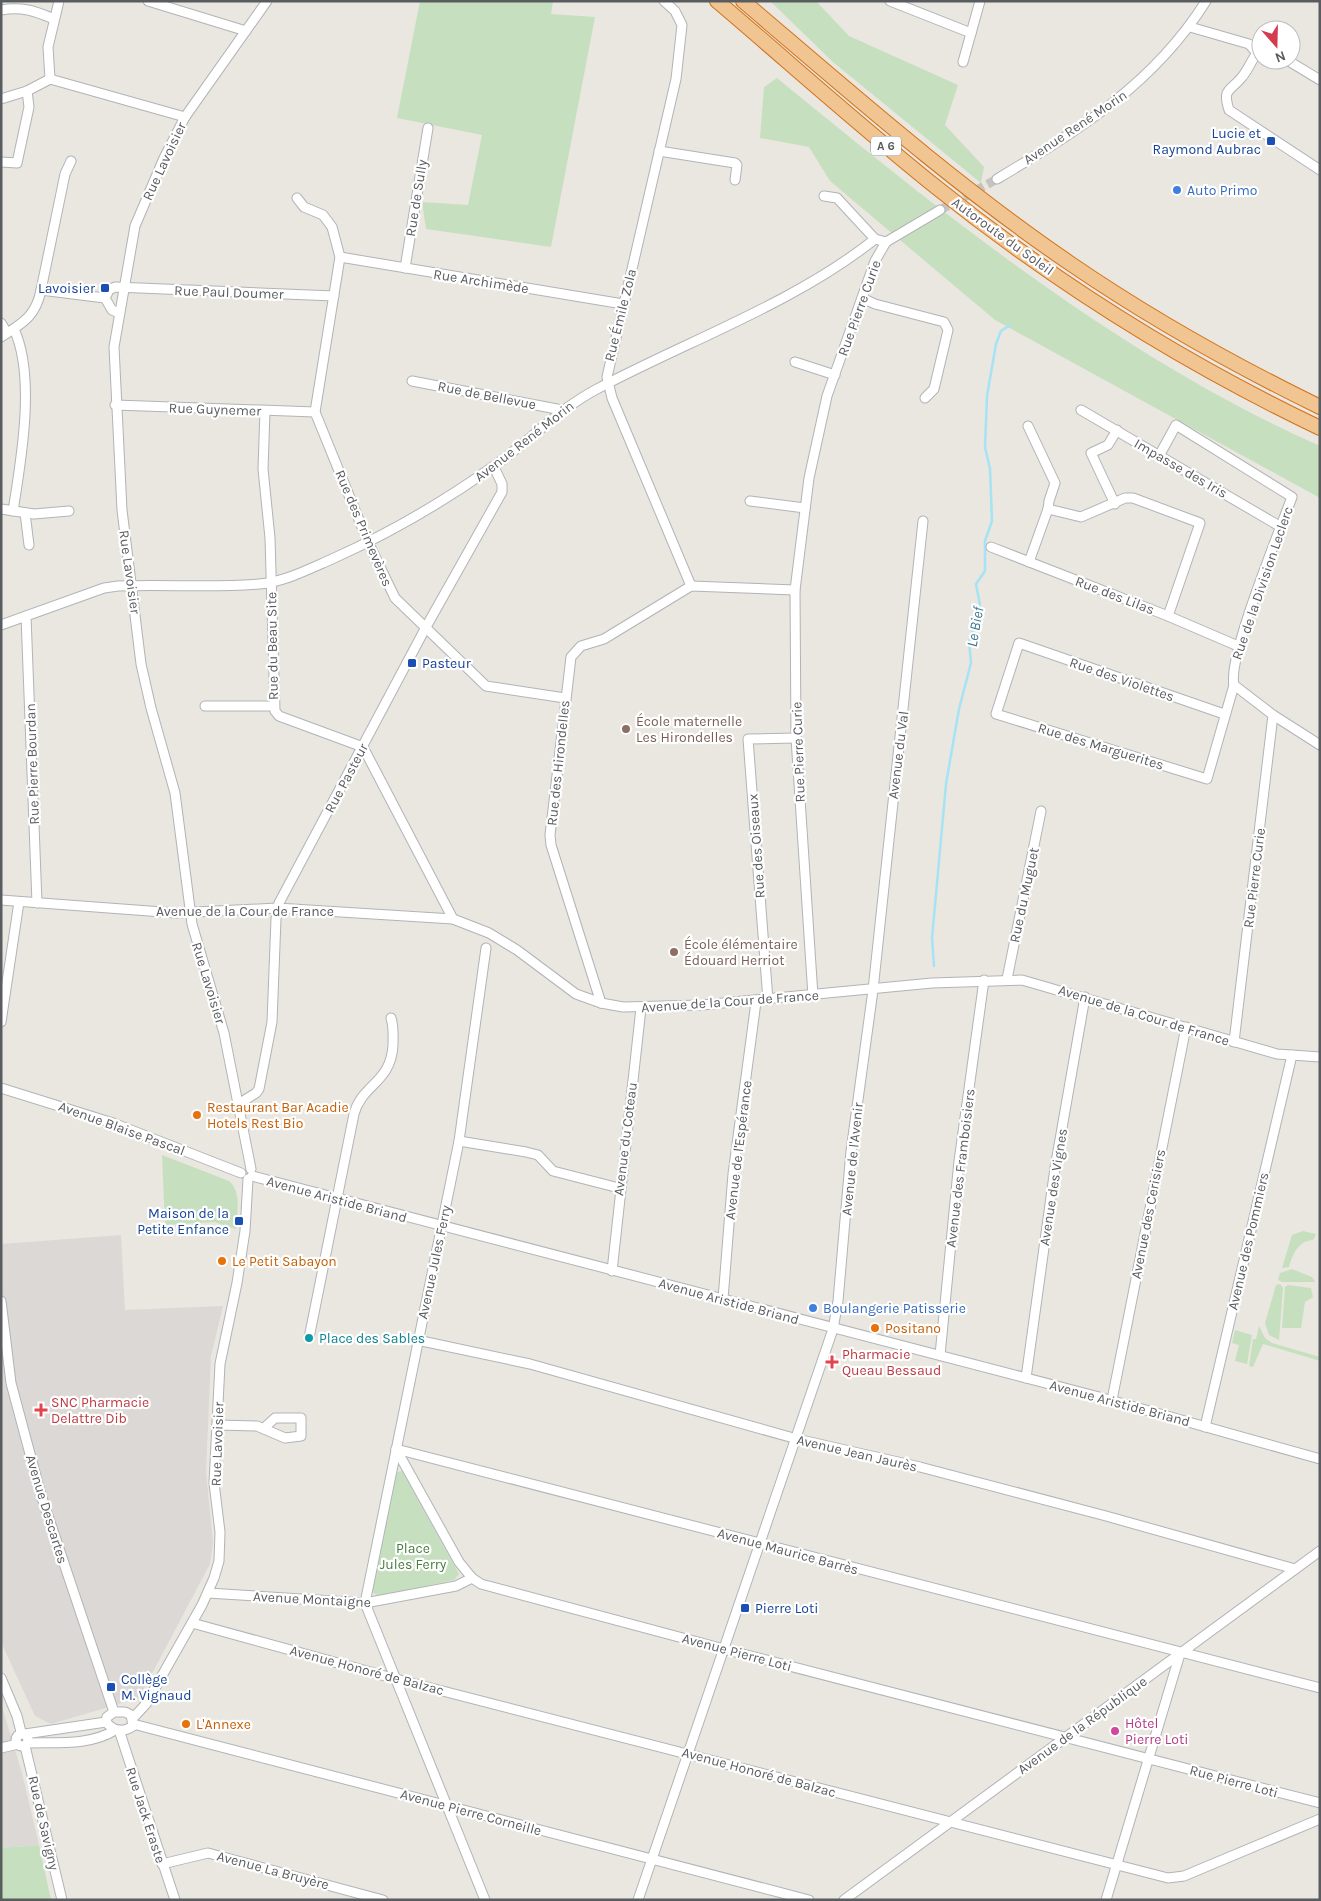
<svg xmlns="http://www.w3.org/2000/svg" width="1321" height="1901" font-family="Karla,sans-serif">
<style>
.industrial{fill:#dcd8d5}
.green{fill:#c6e0bf}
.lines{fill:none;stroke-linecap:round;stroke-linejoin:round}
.stream{stroke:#a5e3f5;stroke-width:2.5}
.minor-tunnel{stroke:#c6c4c0;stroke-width:9;stroke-dasharray:9 4.5;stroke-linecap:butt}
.minor-casing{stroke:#b1b4b7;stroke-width:11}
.highway-casing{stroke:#d37218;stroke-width:16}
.minor{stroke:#fff;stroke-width:9}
.highway{stroke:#f1c591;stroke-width:14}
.transit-dot{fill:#1a4fb4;stroke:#fff;stroke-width:2}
.shop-dot{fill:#3f7fe0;stroke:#fff;stroke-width:2}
.education-dot{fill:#8d6e63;stroke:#fff;stroke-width:2}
.food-dot{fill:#e8710a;stroke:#fff;stroke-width:2}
.culture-dot{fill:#0f9aa8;stroke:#fff;stroke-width:2}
.health-dot{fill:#e0444e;stroke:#fff;stroke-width:2}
.hotel-dot{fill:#d1479c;stroke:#fff;stroke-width:2}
.labels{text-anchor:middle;stroke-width:4.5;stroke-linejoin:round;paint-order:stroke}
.shield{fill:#fff;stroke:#8b8e90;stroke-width:1}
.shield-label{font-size:12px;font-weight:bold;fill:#595d60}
.street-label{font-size:14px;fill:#595d60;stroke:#fff}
.transit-label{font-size:14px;fill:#164399;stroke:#fff;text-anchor:end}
.shop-label{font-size:14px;fill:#366cbe;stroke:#fff;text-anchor:start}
.education-label{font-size:14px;fill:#785e54;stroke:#fff;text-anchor:start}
.food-label{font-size:14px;fill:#c56008;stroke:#fff;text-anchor:start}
.culture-label{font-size:14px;fill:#0d838f;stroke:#fff;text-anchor:start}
.health-label{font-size:14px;fill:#be3a42;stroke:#fff;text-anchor:start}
.park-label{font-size:14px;fill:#467c3c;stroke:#fff}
.hotel-label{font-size:14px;fill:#b23c85;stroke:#fff;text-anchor:start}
.water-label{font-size:15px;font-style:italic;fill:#407a93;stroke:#fff}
</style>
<rect width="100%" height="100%" fill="#eae6e0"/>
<g class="industrial">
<path d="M121,1235L125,1310L223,1306L211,1356L206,1472L213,1543L210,1564L139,1698L51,1724L35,1716L1,1642V1244Z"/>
<path d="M1,1704L22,1773L39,1845L1,1848Z"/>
</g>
<g class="green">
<path d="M420,1H553L551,14L595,17L551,247L426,229L422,202L468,205L482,135L397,118Z"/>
<path d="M770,1H816L849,36L958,85L945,125L984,167L981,183L833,62Z"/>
<path d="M777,78C946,216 1118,356 1320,446V498L995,320L830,181L809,147L760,138L764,87Z"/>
<path d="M162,1155L229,1181C242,1192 237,1213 236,1229L214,1222L165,1225Z"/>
<path d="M1303,1231L1316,1234L1313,1240C1298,1241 1293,1254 1289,1267L1282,1268L1292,1235Z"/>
<path d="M1292,1269L1312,1277L1315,1282H1282L1278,1280L1280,1273Z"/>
<path d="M1280,1284L1283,1288L1279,1340L1269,1335L1265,1323L1276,1285Z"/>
<path d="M1288,1285L1311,1288L1313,1297L1305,1302L1301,1328H1282L1285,1287Z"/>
<path d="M1259,1326L1265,1338L1272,1343L1320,1357V1361L1263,1344L1253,1367L1249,1366L1253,1339H1256Z"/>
<path d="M1235,1330L1252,1335L1247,1364L1235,1361L1239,1345L1232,1343Z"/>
<path d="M402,1471L459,1574L454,1580L379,1596L372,1592L397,1472Z"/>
<path d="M39,1845L51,1900H1V1848Z"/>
</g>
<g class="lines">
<path class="stream" d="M934,966L932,938L946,784L959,709L971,663L969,642L980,605L976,584L985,571V541L992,521L990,469L985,447L987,396L996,344L1001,331L1010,325"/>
<path class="minor-tunnel" d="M940,210L997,179"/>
<defs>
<g id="minor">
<path d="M148,1L246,31"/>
<path d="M664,1L675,11L682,25L676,79L607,377L612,398L691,586"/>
<path d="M890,1L971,33"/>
<path d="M1,10C21,6 35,11 54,19"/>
<path d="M1190,27L1249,44L1257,53"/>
<path d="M1261,51L1257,53C1251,61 1248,70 1242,77C1230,92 1222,88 1229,110L1320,170"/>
<path d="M1287,60L1320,80"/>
<path d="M963,62L980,1"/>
<path d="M50,79L48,47L59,1"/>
<path d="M1,99L27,91L50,79L185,117"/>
<path d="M659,151L735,163L737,165L735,180"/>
<path d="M1,162L17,163L29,107L27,91"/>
<path d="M997,179C1079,130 1154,84 1206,1"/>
<path d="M824,196L837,198L875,239L886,242L940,210"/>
<path d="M297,198L304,207L323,215L332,227L340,257L315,412L368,542L395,598L486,686L565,698"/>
<path d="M340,257L623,304"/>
<path d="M405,268L428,128"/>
<path d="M41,290L65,174L71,161"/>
<path d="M862,298L875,304L944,322L948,330L934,389L925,398"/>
<path d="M119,313L112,310L105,298L109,290L115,287L334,296"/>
<path d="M1,323L7,333"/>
<path d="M1,337C23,323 36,316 41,290L105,298"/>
<path d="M795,362L835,375"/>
<path d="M412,381L562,410"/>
<path d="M115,405L315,412"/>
<path d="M1081,410L1281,527"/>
<path d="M265,411L263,469L270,538L275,711L279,716L363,747L453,919"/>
<path d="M1028,426L1055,483L1049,501L1048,509"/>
<path d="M1159,456L1176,425L1292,497C1280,530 1227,658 1234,685L1273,715L1320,745"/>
<path d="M750,501L805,508"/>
<path d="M1115,504L1091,453L1108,445L1117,430"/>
<path d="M1,509L34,514L69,511"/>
<path d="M13,511C21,460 36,377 14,329"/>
<path d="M25,513L29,545"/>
<path d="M991,547L1168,616L1238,646"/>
<path d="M1029,562L1048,509L1081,517L1125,498H1133L1200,523L1168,616"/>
<path d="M691,586L795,590"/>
<path d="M26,616L37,903"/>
<path d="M1,625L104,588L118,586C165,584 212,588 259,584C284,582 309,569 332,559C388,534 440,504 491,468C528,443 557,410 597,389C687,341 795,303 875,239"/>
<path d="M205,706H273"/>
<path d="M1224,714L1019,643L996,714L1207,779L1234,685"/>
<path d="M1,900L176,913L277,908L453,919L489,933L517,950L576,994L601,1003L623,1007L702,1005L932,983L1022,980L1277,1054L1320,1057"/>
<path d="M1007,979L1041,811"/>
<path d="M813,996L796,738L795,590L809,478L827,396L875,261L886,242"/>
<path d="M768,1000L748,739L796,738"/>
<path d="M601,1003L551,845L550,835L571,657L581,646L604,639L691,586"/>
<path d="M1,1022L19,902"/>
<path d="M1234,1042L1273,715"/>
<path d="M1,1088L113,1123L241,1173"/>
<path d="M240,1103L256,1093L259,1089L272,1022L276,919L279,903L426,627L502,492V484L494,467"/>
<path d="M459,1141L526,1152L538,1155L553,1171L619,1188"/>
<path d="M251,1169L224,1033L192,924L175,793L151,708L141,664L122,510L114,347L135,226L164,158L185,117L267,1"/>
<path d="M252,1176L1103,1398L1320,1459"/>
<path d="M612,1271L641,1008"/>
<path d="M723,1299L733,1174L756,1002"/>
<path d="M1,1301L11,1383L41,1495L114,1712"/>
<path d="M309,1338L354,1114C362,1084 391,1083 393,1045C393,1035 394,1027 391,1018"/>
<path d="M417,1340L530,1364L797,1439L920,1467L1106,1516L1295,1569"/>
<path d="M940,1355L959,1161L984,980"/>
<path d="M1026,1378L1055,1168L1085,997"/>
<path d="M1112,1400L1186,1027"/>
<path d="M217,1425L257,1426L285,1438L301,1436V1418H275L264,1428"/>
<path d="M1205,1427L1292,1055"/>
<path d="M396,1449L459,1562L472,1578L481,1584L735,1652L1320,1803"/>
<path d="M396,1449L1320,1688"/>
<path d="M208,1593L365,1603L456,1586L472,1578"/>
<path d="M192,1623L396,1679L1168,1878L1184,1876L1320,1819"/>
<path d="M1,1678L17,1716L21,1732"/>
<path d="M114,1712H125L131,1715L133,1726C123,1733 113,1731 106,1722L107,1717Z"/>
<path d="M133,1718L146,1704L202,1605L214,1578L219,1561L220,1532L214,1483L220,1364L237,1283L245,1231L248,1179"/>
<path d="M133,1724L809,1900"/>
<path d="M119,1730L175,1900"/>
<circle cx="22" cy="1740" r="6"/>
<path d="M25,1734L106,1722"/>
<path d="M27,1743C56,1742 90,1746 115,1730"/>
<path d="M25,1746L62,1900"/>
<path d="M1,1748L18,1744"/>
<path d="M162,1864L208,1853L383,1900"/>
<path d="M485,1900L365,1603L459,1141L486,948"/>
<path d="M638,1900L833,1329L838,1301L851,1151L873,990L923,521"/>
<path d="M844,1900L1320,1551"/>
<path d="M1106,1900L1180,1654"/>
</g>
<g id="highway">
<path d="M717,1C790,63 861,127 936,187C1053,281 1184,363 1320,428"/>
<path d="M743,1C850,92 955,185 1071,264C1150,318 1234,365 1320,407"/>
</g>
</defs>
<use href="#minor" class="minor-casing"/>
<use href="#highway" class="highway-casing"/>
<use href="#minor" class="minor"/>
<use href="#highway" class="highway"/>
</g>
<g class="transit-dot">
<rect x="1266" y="136" width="10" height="10" rx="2.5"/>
<rect x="100" y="283" width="10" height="10" rx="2.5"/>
<rect x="407" y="658" width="10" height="10" rx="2.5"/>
<rect x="234" y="1216" width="10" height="10" rx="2.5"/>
<rect x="740" y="1603" width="10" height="10" rx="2.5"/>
<rect x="106" y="1682" width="10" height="10" rx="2.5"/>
</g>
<g class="shop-dot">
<circle cx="1177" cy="190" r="5"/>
<circle cx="813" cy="1308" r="5"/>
</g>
<g class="education-dot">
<circle cx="626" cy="729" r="5"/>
<circle cx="674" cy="952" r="5"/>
</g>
<g class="food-dot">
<circle cx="197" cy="1115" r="5"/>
<circle cx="222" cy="1261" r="5"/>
<circle cx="875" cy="1328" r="5"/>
<circle cx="186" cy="1724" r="5"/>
</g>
<circle class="culture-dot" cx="309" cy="1338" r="5"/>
<g class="health-dot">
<path d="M829.5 1354.5h5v5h5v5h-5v5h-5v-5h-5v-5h5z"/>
<path d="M38.5 1402.5h5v5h5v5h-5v5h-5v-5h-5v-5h5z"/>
</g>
<circle class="hotel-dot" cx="1115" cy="1731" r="5"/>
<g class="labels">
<rect class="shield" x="871" y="136.5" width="30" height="19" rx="4"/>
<g class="shield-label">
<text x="886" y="150">A 6</text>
</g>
<g class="street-label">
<text transform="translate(1075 127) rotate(-34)" y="5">Avenue René Morin</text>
<text transform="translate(164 161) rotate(-65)" y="5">Rue Lavoisier</text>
<text transform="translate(416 198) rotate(-81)" y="5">Rue de Sully</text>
<text transform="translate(1003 236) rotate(36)" y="5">Autoroute du Soleil</text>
<text transform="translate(481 281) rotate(9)" y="5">Rue Archimède</text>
<text transform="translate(229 292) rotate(2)" y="5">Rue Paul Doumer</text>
<text transform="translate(859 308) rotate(-70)" y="5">Rue Pierre Curie</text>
<text transform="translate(620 315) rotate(-76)" y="5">Rue Émile Zola</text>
<text transform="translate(487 395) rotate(11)" y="5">Rue de Bellevue</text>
<text transform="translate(215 409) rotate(2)" y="5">Rue Guynemer</text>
<text transform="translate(524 441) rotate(-38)" y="5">Avenue René Morin</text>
<text transform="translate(1181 468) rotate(30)" y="5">Impasse des Iris</text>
<text transform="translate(364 528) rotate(67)" y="5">Rue des Primevères</text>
<text transform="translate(130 572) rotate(82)" y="5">Rue Lavoisier</text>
<text transform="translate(1262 583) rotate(-71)" y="5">Rue de la Division Leclerc</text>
<text transform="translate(1115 595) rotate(21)" y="5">Rue des Lilas</text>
<text transform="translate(272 646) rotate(-91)" y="5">Rue du Beau Site</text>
<text transform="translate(1122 679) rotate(19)" y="5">Rue des Violettes</text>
<text transform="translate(1101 746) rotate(17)" y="5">Rue des Marguerites</text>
<text transform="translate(798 752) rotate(-92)" y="5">Rue Pierre Curie</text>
<text transform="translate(898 755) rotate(-83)" y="5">Avenue du Val</text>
<text transform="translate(558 763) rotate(-84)" y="5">Rue des Hirondelles</text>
<text transform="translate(32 764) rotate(-92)" y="5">Rue Pierre Bourdan</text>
<text transform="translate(346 778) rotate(-62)" y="5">Rue Pasteur</text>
<text transform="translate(756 846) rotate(-94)" y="5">Rue des Oiseaux</text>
<text transform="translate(1254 878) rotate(-83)" y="5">Rue Pierre Curie</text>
<text transform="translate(1024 895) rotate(-78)" y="5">Rue du Muguet</text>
<text x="245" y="916">Avenue de la Cour de France</text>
<text transform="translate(209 983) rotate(73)" y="5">Rue Lavoisier</text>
<text transform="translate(730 1001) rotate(-4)" y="5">Avenue de la Cour de France</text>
<text transform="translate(1144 1015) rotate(17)" y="5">Avenue de la Cour de France</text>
<text transform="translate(122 1128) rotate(20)" y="5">Avenue Blaise Pascal</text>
<text transform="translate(625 1139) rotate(-83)" y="5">Avenue du Coteau</text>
<text transform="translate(738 1150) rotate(-83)" y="5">Avenue de l'Espérance</text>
<text transform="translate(852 1159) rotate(-84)" y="5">Avenue de l'Avenir</text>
<text transform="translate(960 1168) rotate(-83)" y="5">Avenue des Framboisiers</text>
<text transform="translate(1053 1187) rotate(-81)" y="5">Avenue des Vignes</text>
<text transform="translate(337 1199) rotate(15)" y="5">Avenue Aristide Briand</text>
<text transform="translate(1148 1214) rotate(-79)" y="5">Avenue des Cerisiers</text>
<text transform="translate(1248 1241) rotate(-77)" y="5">Avenue des Pommiers</text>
<text transform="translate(434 1262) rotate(-78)" y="5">Avenue Jules Ferry</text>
<text transform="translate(729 1301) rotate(15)" y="5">Avenue Aristide Briand</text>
<text transform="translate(1120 1403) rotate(15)" y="5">Avenue Aristide Briand</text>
<text transform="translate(217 1444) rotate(-88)" y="5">Rue Lavoisier</text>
<text transform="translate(857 1453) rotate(13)" y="5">Avenue Jean Jaurès</text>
<text transform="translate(47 1509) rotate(73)" y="5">Avenue Descartes</text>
<text transform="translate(788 1551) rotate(15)" y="5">Avenue Maurice Barrès</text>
<text transform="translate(312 1599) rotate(3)" y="5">Avenue Montaigne</text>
<text transform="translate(737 1652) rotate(15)" y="5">Avenue Pierre Loti</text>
<text transform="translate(367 1670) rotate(15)" y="5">Avenue Honoré de Balzac</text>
<text transform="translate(1082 1725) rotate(-36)" y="5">Avenue de la République</text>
<text transform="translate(759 1772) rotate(15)" y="5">Avenue Honoré de Balzac</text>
<text transform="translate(1234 1781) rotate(15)" y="5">Rue Pierre Loti</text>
<text transform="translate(471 1812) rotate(15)" y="5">Avenue Pierre Corneille</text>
<text transform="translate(146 1815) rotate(72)" y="5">Rue Jack Eraste</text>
<text transform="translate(44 1823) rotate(77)" y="5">Rue de Savigny</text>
<text transform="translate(273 1870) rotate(15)" y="5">Avenue La Bruyère</text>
</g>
<g class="transit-label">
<text x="1261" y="138">Lucie et<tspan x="1261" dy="16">Raymond Aubrac</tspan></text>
<text x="95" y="293">Lavoisier</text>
<text x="422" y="668" text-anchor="start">Pasteur</text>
<text x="229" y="1218">Maison de la<tspan x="229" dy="16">Petite Enfance</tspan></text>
<text x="755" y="1613" text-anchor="start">Pierre Loti</text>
<text x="121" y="1684" text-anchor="start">Collège<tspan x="121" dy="16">M. Vignaud</tspan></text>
</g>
<g class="shop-label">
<text x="1187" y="195">Auto Primo</text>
<text x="823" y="1313">Boulangerie Patisserie</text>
</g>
<g class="education-label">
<text x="636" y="726">École maternelle<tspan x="636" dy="16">Les Hirondelles</tspan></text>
<text x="684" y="949">École élémentaire<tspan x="684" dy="16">Édouard Herriot</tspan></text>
</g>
<g class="food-label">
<text x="207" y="1112">Restaurant Bar Acadie<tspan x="207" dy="16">Hotels Rest Bio</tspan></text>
<text x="232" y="1266">Le Petit Sabayon</text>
<text x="885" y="1333">Positano</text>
<text x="196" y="1729">L'Annexe</text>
</g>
<g class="culture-label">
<text x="319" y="1343">Place des Sables</text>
</g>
<g class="health-label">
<text x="842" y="1359">Pharmacie<tspan x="842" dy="16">Queau Bessaud</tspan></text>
<text x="51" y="1407">SNC Pharmacie<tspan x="51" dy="16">Delattre Dib</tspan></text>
</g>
<g class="park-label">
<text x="413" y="1553">Place<tspan x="413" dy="16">Jules Ferry</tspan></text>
</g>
<g class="hotel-label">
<text x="1125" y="1728">Hôtel<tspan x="1125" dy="16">Pierre Loti</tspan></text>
</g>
<g class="water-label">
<text transform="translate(975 627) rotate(-80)" y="5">Le Bief</text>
</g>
</g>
<rect width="1321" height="1901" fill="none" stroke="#595d60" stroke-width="5"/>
<g transform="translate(1276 45) rotate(160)"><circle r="24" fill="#ffffff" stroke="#bdbebf"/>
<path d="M0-4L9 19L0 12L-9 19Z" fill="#d53b4f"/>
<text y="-8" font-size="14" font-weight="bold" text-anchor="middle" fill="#595d60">N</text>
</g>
</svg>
